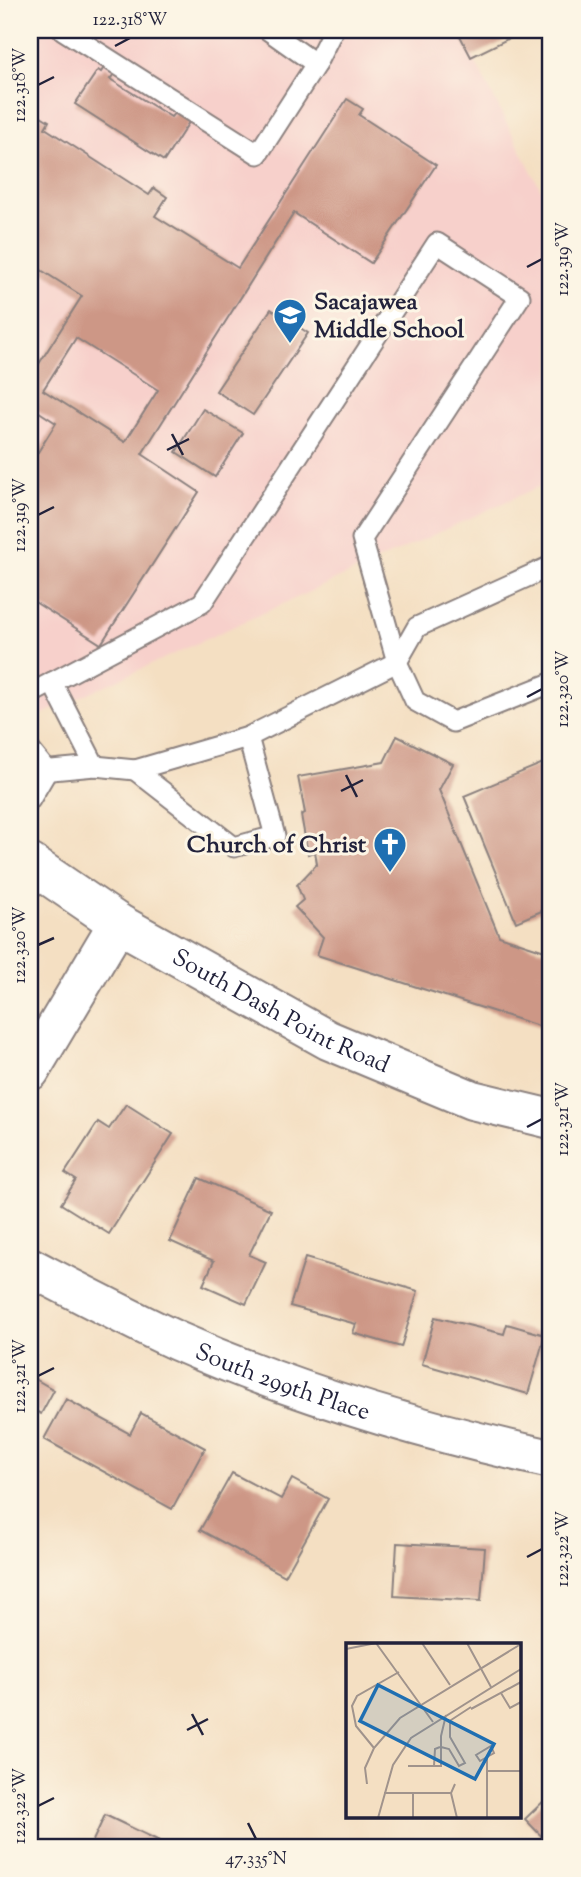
<svg xmlns="http://www.w3.org/2000/svg" width="581" height="1877" font-family="'Sorts Mill Goudy',serif">
<style>
.built{fill:#f7d0cb}
.building{fill:#cd9786;fill-rule:evenodd}
.lines{fill:none;stroke-linecap:round;stroke-linejoin:round}
.lane-casing{stroke:#8b807e;stroke-width:23}
.street-casing{stroke:#8b807e;stroke-width:42}
.secondary-casing{stroke:#8b807e;stroke-width:42}
.lane{stroke:#fff;stroke-width:19}
.street{stroke:#fff;stroke-width:38}
.secondary{stroke:#fff;stroke-width:38}
.ticks{fill:none;stroke:#22223b;stroke-width:2.5}
.labels{text-anchor:middle;stroke-width:6;stroke-linejoin:round;paint-order:stroke}
.poi-label{font-size:24px;font-weight:bold;fill:#22223b;stroke:#fcf5e5;text-anchor:start}
.street-label{font-size:24px;fill:#22223b;stroke:#fcf5e5}
.inset-road{fill:none;stroke:#a0938c;stroke-width:2}
.view{fill:#1f6fb2;fill-opacity:0.15;stroke:#1f6fb2;stroke-width:3.5}
.inset-edge{fill:none;stroke:#22223b;stroke-width:3.5}
.neatline{fill:none;stroke:#22223b;stroke-width:2.5}
.ticks-label{font-size:18px;text-anchor:middle;fill:#22223b}
</style>
<rect width="100%" height="100%" fill="#fcf5e5"/>
<filter id="ink" filterUnits="userSpaceOnUse"><feTurbulence type="fractalNoise" baseFrequency=".0143" numOctaves="2"/><feDisplacementMap in="SourceGraphic" scale="14" xChannelSelector="R" yChannelSelector="G"/><feConvolveMatrix kernelMatrix="1 2 1 2 8 2 1 2 1" color-interpolation-filters="sRGB"/></filter>
<filter id="wash" filterUnits="userSpaceOnUse"><feTurbulence type="fractalNoise" baseFrequency=".00686" numOctaves="4" result="noise"/><feDisplacementMap in="SourceGraphic" scale="28" xChannelSelector="R" yChannelSelector="G"/><feGaussianBlur stdDeviation="1.57" result="paint"/><feColorMatrix in="noise" values="0 0 0 0 0 0 0 0 0 0 0 0 0 0 0 0 0 1.4 0 .05"/><feComposite in="paint" operator="in"/></filter>
<g filter="url(#wash)">
<rect width="100%" height="100%" fill="#f4dfc2"/>
<path class="built" d="M30,30H459L551,209V481L30,720Z"/>
<g id="blocks">
<g class="building">
<path d="M457,30H526L471,57Z"/>
<path d="M105,66L115,73L110,79L171,117L177,110L191,119L164,161L75,104L98,70L101,72Z"/>
<path d="M347,99L363,109L359,115L436,165L371,263L294,213L142,454L199,492L101,644L30,599V465L56,423L30,406V378L82,296L30,263V112L31,110L49,121L45,128L149,195L154,188L167,197L155,216L238,268ZM76,338L158,390L125,442L43,390Z"/>
<path d="M271,309L308,333L253,415L216,391Z"/>
<path d="M203,409L243,433L215,477L176,452Z"/>
<path d="M397,736L453,764L439,790L499,936L551,953V1030L317,955L323,937L295,907L303,900L297,885L317,864L315,851L308,854L301,815L305,813L298,777L384,762Z"/>
<path d="M548,761L551,768V907L516,922L464,796Z"/>
<path d="M126,1104L173,1134L109,1234L61,1204L76,1180L65,1173L98,1122L109,1129Z"/>
<path d="M199,1178L271,1210L249,1255L266,1262L246,1304L203,1285L214,1261L170,1241Z"/>
<path d="M305,1258L418,1291L401,1347L353,1333L356,1324L290,1306Z"/>
<path d="M435,1317L504,1334L507,1324L545,1335L528,1394L422,1364Z"/>
<path d="M30,1376L54,1390L41,1414L30,1408Z"/>
<path d="M66,1399L130,1434L141,1413L205,1448L172,1509L44,1439Z"/>
<path d="M232,1473L281,1499L292,1479L328,1499L285,1576L200,1530Z"/>
<path d="M397,1543L485,1548L481,1601L394,1596Z"/>
<path d="M551,1794V1846L525,1819Z"/>
<path d="M105,1815L172,1847H90Z"/>
</g>
</g>
</g>
<g filter="url(#ink)">
<use href="#blocks" fill-opacity="0" stroke="#8b807e" stroke-width="2"/>
<g class="lines">
<defs>
<g id="lane">
<path d="M63,30L258,154L316,64L268,30"/>
<path d="M316,64L333,30"/>
<path d="M52,682L95,766"/>
<path d="M30,694L202,603L437,243L520,297L362,539L397,662L415,701L453,722L551,683"/>
<path d="M30,750L47,771"/>
<path d="M135,770L234,847L275,836L248,737"/>
<path d="M30,772L95,766L135,770L248,737L397,662L417,627L551,566"/>
<path d="M30,800L47,771"/>
</g>
<g id="street">
<path d="M30,1071L118,923"/>
<path id="s1" d="M30,1267C78,1292 127,1318 177,1341C297,1394 423,1431 551,1459"/>
</g>
<g id="secondary">
<path id="s2" d="M30,863L118,923L328,1040L472,1100L551,1119"/>
</g>
</defs>
<use href="#lane" class="lane-casing"/>
<use href="#street" class="street-casing"/>
<use href="#secondary" class="secondary-casing"/>
<use href="#lane" class="lane"/>
<use href="#street" class="street"/>
<use href="#secondary" class="secondary"/>
</g>
</g>
<path class="ticks" d="M115,46L130,38M38,85L54,77M527,267L542,259M172,434L183,455M167,450L189,439M38,515L54,507M527,697L542,689M346,775L357,797M341,791L363,780M38,945L54,938M527,1127L542,1119M38,1376L54,1368M527,1557L542,1549M192,1714L203,1735M187,1730L208,1719M38,1806L54,1798M248,1823L256,1839"/>
<defs>
<symbol id="school-pin" viewBox="-11 -11 22 30"><path d="M0 17L-7.5 6A9.5 9.5 0 1 1 7.5 6Z" fill="#1f6fb2" stroke="#fcf5e5"/><path d="M0-5L7-2L0 1L-7-2ZM-4 1L0 2.5L4 1V4Q0 6-4 4Z" fill="#fff"/></symbol>
<symbol id="church-pin" viewBox="-11 -11 22 30"><path d="M0 17L-7.5 6A9.5 9.5 0 1 1 7.5 6Z" fill="#1f6fb2" stroke="#fcf5e5"/><path d="M-1.2-6h2.4v3.5h3.3v2.4h-3.3V6h-2.4V-.1h-3.3v-2.4h3.3Z" fill="#fff"/></symbol>
</defs>
<g fill-rule="evenodd">
<use href="#school-pin" x="271" y="296" width="38" height="52"/>
<use href="#church-pin" x="371" y="825" width="38" height="52"/>
</g>
<g class="labels">
<g class="poi-label">
<text x="314" y="309">Sacajawea<tspan x="314" dy="28">Middle School</tspan></text>
<text x="366" y="852" text-anchor="end">Church of Christ</text>
</g>
<g class="street-label">
<text dy="8" stroke="none"><textPath href="#s2" startOffset="292">South Dash Point Road</textPath></text>
<text dy="8" stroke="none"><textPath href="#s1" startOffset="278">South 299th Place</textPath></text>
</g>
</g>
<g transform="translate(346 1643)">
<rect width="175" height="175" fill="#f4dfc2"/>
<path class="inset-road" d="M30,0L87,79M76,0L104,42M121,0L145,44M0,6L30,0M155,50L164,65L175,59M125,66L175,39M102,79L125,64M94,104L89,106L88,123H95V93L100,72M95,104L103,106L113,123L119,120L104,94V78M28,105L10,83L6,63L11,53L53,29M62,123H88M141,128H175M21,141L19,125L28,105L54,75L175,1M109,141L105,150L111,175M38,150H105M32,175L47,122L65,95L175,26M67,175V149M141,175V114L148,110L145,103L130,112L134,118L141,114"/>
<path class="view" d="M32,42L148,101L129,136L14,78Z"/>
<rect width="175" height="175" class="inset-edge"/>
</g>
<rect width="581" height="1877" fill="none" stroke="#fcf5e5" stroke-width="77"/>
<rect x="38" y="38" width="504" height="1801" class="neatline"/>
<g class="ticks-label">
<text x="130" y="25">122.318°W</text>
<text transform="translate(19 85) rotate(-90)" y="6">122.318°W</text>
<text transform="translate(562 259) rotate(-90)" y="6">122.319°W</text>
<text transform="translate(19 515) rotate(-90)" y="6">122.319°W</text>
<text transform="translate(562 689) rotate(-90)" y="6">122.320°W</text>
<text transform="translate(19 945) rotate(-90)" y="6">122.320°W</text>
<text transform="translate(562 1119) rotate(-90)" y="6">122.321°W</text>
<text transform="translate(19 1376) rotate(-90)" y="6">122.321°W</text>
<text transform="translate(562 1549) rotate(-90)" y="6">122.322°W</text>
<text transform="translate(19 1806) rotate(-90)" y="6">122.322°W</text>
<text x="256" y="1864">47.335°N</text>
</g>
</svg>
